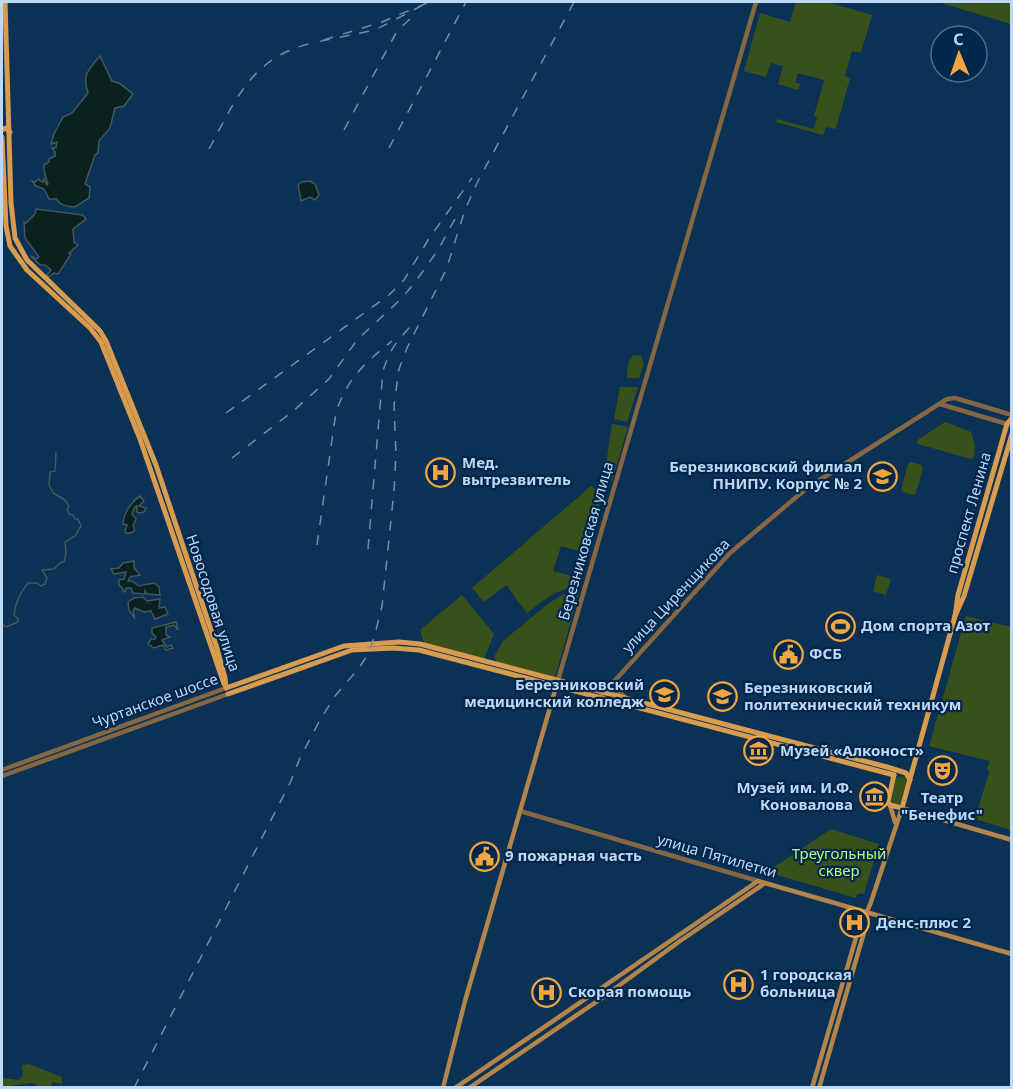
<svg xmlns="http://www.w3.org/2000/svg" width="1013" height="1089" font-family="'Noto Sans',sans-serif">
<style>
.green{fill:#38511b}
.water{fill:#0a211f;stroke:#40585f;stroke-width:1.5}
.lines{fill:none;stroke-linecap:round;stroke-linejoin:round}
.stream{stroke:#40585f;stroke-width:1.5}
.tertiary{stroke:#856743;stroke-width:4.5}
.secondary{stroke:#b4854a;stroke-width:4.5}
.primary{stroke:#d99b4d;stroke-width:5}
.rail{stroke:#6f8eae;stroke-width:1.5;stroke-dasharray:10 10;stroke-linecap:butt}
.labels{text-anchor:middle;stroke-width:4.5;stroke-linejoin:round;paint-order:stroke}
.poi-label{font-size:15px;font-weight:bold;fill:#bed8f5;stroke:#00274a;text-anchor:start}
.street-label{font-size:15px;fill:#bed8f5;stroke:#00274a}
.park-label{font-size:15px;fill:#baf879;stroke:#00274a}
</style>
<rect width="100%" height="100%" fill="#0b3155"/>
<g class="green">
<path d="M796,2H827L872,15L861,53L852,51L845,76L850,78L836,129L826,127L823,135L776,122L777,119L814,129L817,117L814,116L824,80L798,73L795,82L800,84L798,90L778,84L783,66L771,63L766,77L744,71L760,13L790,22Z"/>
<path d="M938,2H1011V24Z"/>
<path d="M633,355L641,356L644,364L639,378H627L628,363Z"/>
<path d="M620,387H638L627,422L614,419Z"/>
<path d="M945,422L971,432L975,445L974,457L971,459L918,444L916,441Z"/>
<path d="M612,424L628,427L612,481L608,480L607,458Z"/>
<path d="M911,462L921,465L923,468L916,493L913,495L903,492L901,489L908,464Z"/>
<path d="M591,486L602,494L586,553L561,546L553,571L579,578L577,584L551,595L527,613L506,585L484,602L472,588Z"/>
<path d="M877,575L891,579L886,595L873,591Z"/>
<path d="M579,593L555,677L497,662L494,657L503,641L549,603L564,594Z"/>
<path d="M462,595L494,634L484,659L424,643L420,630Z"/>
<path d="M966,616L1011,627V830L975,819L989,772L987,768L990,761L929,746Z"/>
<path d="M900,776L905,777L907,782L900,803L898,805L891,802L896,778Z"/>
<path d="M831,829L879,844L864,894L860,893L856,895V898L767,872Z"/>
<path d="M29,1064L62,1077V1084L53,1082L50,1087H41L32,1083L2,1087V1078L19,1080L23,1076L22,1065Z"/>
</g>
<g class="water">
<path d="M100,56L112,81L119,83L133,94L124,106L115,108L110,128L99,141L98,153L95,155L85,184L90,187L89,198L75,207C66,206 61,206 56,199H49L44,189L36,186L32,181L35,182L39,179L40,181L43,182L44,179L47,185L48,184L44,171V165L49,162V159L55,156V152L52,148H56L57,142L51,144L54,134L63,117L72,113L88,93C82,74 88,71 100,56Z"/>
<path d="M310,181L315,184L319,195L315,200L310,197L301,201L298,185L302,182Z"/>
<path d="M36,209L83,215L86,219L73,229L74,242L78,245L69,253L71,254L58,274L54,273L49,277L47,275L51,270L45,265H40L31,256L36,259L39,257L25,238L24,222L26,223L35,214Z"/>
<path d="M140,496L144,501L139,506L146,508L144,512L139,513L137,512V506L135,507L132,514L136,519L133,526L135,530L131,533H126L125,531L127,525L123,524C123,514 132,501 140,496Z"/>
<path d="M134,561V568L140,575L130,577L128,581H132L139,586L154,583L159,587L160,595L147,594L145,591V594L133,593L131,588H126L125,592L123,591V589L119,585V580L124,579L126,572L114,574L111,569L119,568L123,563Z"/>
<path d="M143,597L147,601L160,599L159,608L165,607L168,614L155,619L151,611L144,612L135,608L133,611L135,619L129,610L128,602L134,598Z"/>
<path d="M176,622L178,630L174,625L166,627V635L170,637L162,640L167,647L171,645L173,648L166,650L163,645L154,648L148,644L151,639H155L156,637L152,633V628Z"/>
</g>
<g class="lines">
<path class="stream" d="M2,624L6,627L18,622V619L14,615C15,602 20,593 28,583H37L41,586L45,584L47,578L42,570L54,569L61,562H64L66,552L65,542L75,536L81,526L78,519H75L73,515L69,514L67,509L69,506L65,500L53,493L49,485L50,472L55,471L56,453"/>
<g class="tertiary">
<path d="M940,404L1007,424"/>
<path d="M558,680L756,2"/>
<path d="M615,681L618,691L626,698"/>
<path d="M600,697L730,553L807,488L947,399L955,398L1012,415"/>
<path d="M2,770L226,688"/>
<path d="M2,776L228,694"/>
<path d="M520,811L758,881"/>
</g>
<g class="secondary">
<path d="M890,805L895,822"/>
<path d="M443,1088L465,1001L558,680"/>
<path d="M455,1088L758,881L1012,954"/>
<path d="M469,1088L602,998L680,941L765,883"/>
<path d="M812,1088L862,917L867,912L871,902L902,808L1012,840"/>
<path d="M819,1088L867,922V912"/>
</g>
<g class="primary">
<path d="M5,2L11,203L15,238L27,260L90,321L100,331L106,341L156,465L216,645L225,678L226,688"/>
<path d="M2,130L6,128L10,132"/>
<path d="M2,137L6,226L10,246L27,270L90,328L101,342L140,439L224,684"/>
<path d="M955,616L964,596L1012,434"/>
<path d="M226,688L344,646L399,642L420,644L887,767L906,773L910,780"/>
<path d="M228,694L352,650L393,648L419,650L894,775"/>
<path d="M894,775L888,802L890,805L902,808L955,616L958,595L1007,424L1012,418"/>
</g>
<g class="rail">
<path d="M427,3L382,22L317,42L375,30L427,3L430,2"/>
<path d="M344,130L397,31L411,18"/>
<path d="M389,148L466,2"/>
<path d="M209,149C237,97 253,55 317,42"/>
<path d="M226,413L389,295L404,280L428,240L472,178"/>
<path d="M232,458L292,412L329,379L357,340L401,299L416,281L438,250L456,217"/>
<path d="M317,545L336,412C348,377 365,363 392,341"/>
<path d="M368,549L383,371C391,345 399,340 416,320"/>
<path d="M134,1088L290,783L300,758L320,720L335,696L359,668L368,654L374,638L382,606L394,491L396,454L394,405L399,369L407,348L446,270L465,210L477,183L574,2"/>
</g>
</g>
<defs>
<symbol id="hospital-ring" viewBox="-11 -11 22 22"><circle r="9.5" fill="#00274a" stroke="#f1a640" stroke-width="1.5"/><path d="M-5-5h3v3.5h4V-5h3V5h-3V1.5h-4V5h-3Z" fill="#f1a640"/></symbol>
<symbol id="university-ring" viewBox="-11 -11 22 22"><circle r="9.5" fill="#00274a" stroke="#f1a640" stroke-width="1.5"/><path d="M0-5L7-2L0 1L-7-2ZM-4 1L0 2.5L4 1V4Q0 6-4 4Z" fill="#f1a640"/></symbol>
<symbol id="stadium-ring" viewBox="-11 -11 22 22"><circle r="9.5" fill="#00274a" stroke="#f1a640" stroke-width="1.5"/><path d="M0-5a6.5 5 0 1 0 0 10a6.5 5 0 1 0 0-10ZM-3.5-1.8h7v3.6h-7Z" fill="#f1a640"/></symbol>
<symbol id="civic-ring" viewBox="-11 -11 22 22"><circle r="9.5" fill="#00274a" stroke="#f1a640" stroke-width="1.5"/><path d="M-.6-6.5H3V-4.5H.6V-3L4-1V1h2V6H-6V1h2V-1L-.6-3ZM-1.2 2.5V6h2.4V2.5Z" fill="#f1a640"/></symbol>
<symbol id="museum-ring" viewBox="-11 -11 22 22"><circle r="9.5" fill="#00274a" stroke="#f1a640" stroke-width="1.5"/><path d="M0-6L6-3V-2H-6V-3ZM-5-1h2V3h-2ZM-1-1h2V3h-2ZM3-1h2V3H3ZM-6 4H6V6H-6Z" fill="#f1a640"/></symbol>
<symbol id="theatre-ring" viewBox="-11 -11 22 22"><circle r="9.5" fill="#00274a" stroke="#f1a640" stroke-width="1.5"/><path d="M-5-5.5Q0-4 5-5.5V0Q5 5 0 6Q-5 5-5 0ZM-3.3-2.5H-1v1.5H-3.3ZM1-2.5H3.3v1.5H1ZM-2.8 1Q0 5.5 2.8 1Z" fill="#f1a640"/></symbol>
</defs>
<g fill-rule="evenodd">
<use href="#hospital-ring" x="424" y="456" width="33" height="33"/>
<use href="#university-ring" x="866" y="460" width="33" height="33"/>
<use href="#stadium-ring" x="824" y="610" width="33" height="33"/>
<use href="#civic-ring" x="772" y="638" width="33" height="33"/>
<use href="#university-ring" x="648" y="678" width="33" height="33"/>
<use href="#university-ring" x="706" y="680" width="33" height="33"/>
<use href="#museum-ring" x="742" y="734" width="33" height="33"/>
<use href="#theatre-ring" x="926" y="754" width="33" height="33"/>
<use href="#museum-ring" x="858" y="780" width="33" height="33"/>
<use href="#civic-ring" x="468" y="840" width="33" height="33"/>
<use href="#hospital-ring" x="838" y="906" width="33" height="33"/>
<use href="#hospital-ring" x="722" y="968" width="33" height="33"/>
<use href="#hospital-ring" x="530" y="976" width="33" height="33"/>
</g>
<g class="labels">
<g class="poi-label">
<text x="462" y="468">Мед.<tspan x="462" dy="17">вытрезвитель</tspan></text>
<text x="862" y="472" text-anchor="end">Березниковский филиал<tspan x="862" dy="17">ПНИПУ. Корпус № 2</tspan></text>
<text x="861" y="631">Дом спорта Азот</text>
<text x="809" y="659">ФСБ</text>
<text x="644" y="690" text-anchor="end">Березниковский<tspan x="644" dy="17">медицинский колледж</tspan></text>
<text x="744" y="693">Березниковский<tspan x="744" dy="17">политехнический техникум</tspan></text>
<text x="780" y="756">Музей «Алконост»</text>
<text x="853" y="793" text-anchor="end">Музей им. И.Ф.<tspan x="853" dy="17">Коновалова</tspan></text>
<text x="942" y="803" text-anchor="middle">Театр<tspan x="942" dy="17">"Бенефис"</tspan></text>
<text x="505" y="861">9 пожарная часть</text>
<text x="876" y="928">Денс-плюс 2</text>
<text x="760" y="980">1 городская<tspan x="760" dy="17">больница</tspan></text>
<text x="568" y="997">Скорая помощь</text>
</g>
<g class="street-label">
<text transform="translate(969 513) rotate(-74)" y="5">проспект Ленина</text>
<text transform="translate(586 541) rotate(-74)" y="5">Березниковская улица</text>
<text transform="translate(676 596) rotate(-47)" y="5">улица Циренщикова</text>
<text transform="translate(213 603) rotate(72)" y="5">Новосодовая улица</text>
<text transform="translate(155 701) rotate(-20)" y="5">Чуртанское шоссе</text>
<text transform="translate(717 856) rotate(16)" y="5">улица Пятилетки</text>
</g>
<g class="park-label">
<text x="839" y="859">Треугольный<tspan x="839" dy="17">сквер</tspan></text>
</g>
</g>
<rect width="1013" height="1089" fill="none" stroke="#bed8f5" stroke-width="6"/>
<g transform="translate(959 54) rotate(358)"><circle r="28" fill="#00274a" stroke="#4c6e8e" stroke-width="1.5"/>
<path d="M0-4.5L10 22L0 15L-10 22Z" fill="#f1a640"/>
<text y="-9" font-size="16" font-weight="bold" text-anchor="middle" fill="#bed8f5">С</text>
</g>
</svg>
